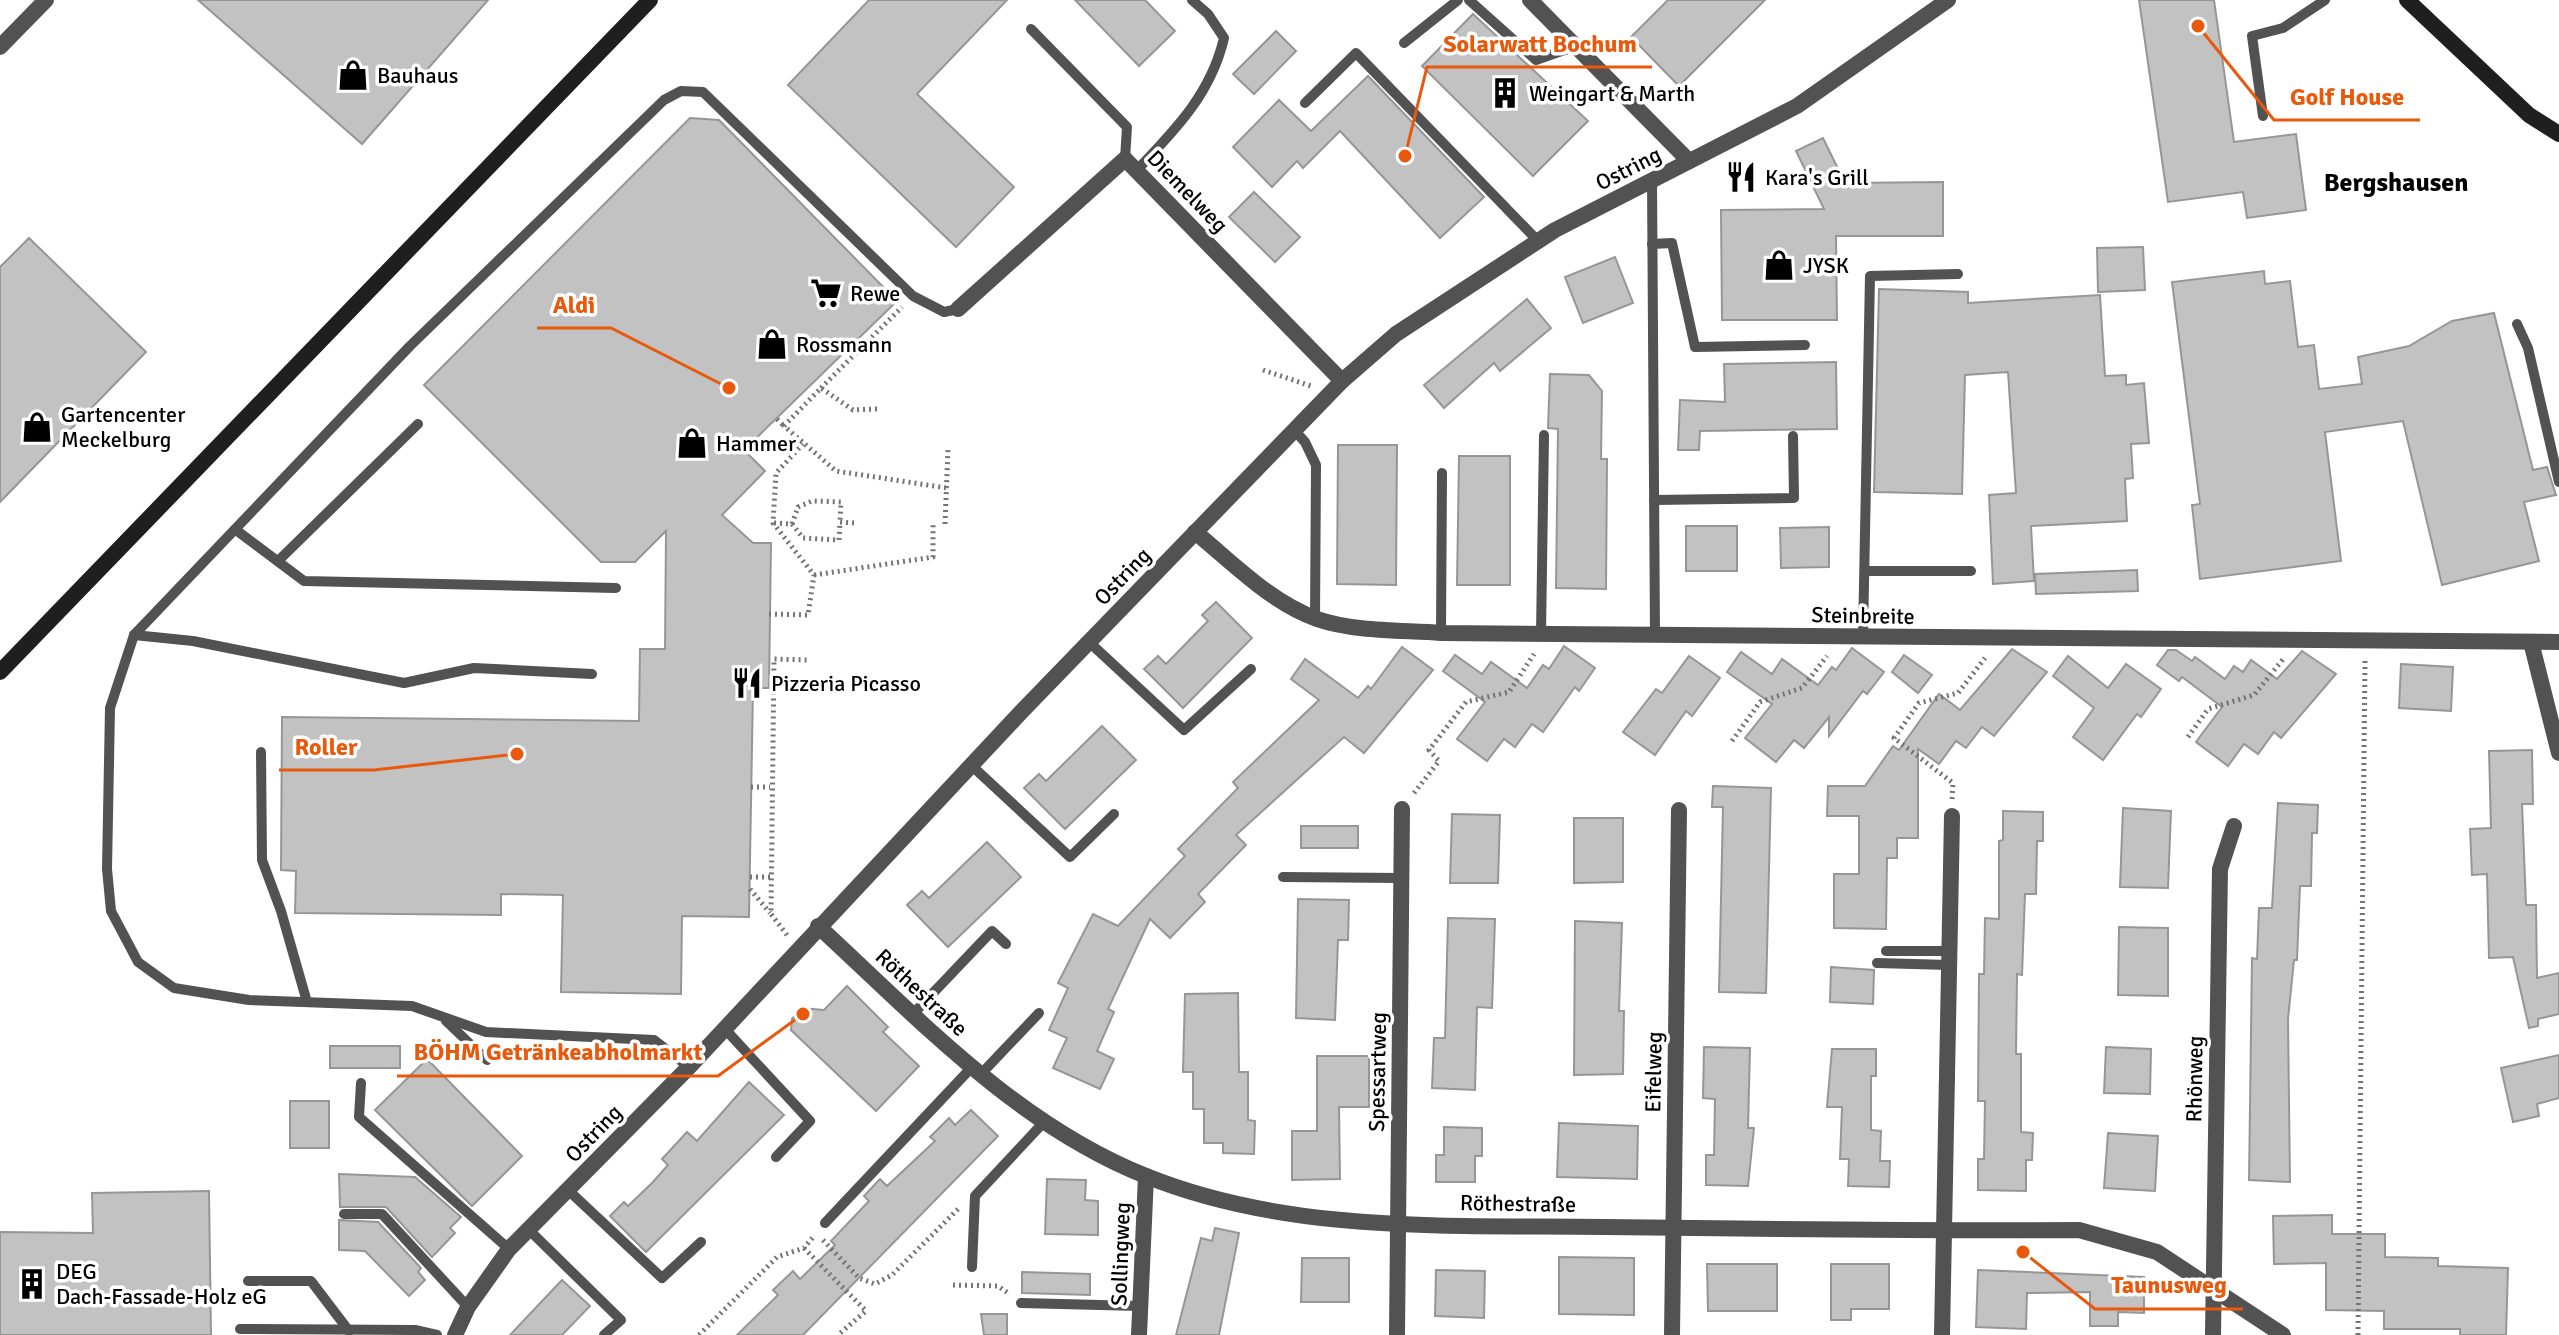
<svg xmlns="http://www.w3.org/2000/svg" width="2559" height="1335" font-family="Signika,sans-serif">
<style>
.building{fill:#c2c2c2;stroke:#969696;stroke-width:2}
.lines{fill:none;stroke-linecap:round;stroke-linejoin:round}
.path{stroke:#747474;stroke-width:5;stroke-dasharray:2 4;stroke-linecap:butt}
.lane{stroke:#525252;stroke-width:10}
.street{stroke:#525252;stroke-width:16}
.secondary{stroke:#1f1f1f;stroke-width:16}
.labels{text-anchor:middle;stroke-width:7;stroke-linejoin:round;paint-order:stroke}
.poi-label{font-size:22px;fill:#000;stroke:#fff;text-anchor:start}
.street-label{font-size:22px;fill:#000;stroke:#fff}
.quarter-label{font-size:26px;font-weight:bold;fill:#000;stroke:#fff}
.leader{fill:none;stroke:#e8590c;stroke-width:3}
.callout-dot{fill:#e8590c;stroke:#fff;stroke-width:3}
.callout-label{font-size:24px;text-anchor:middle;font-weight:bold;fill:#e8590c;stroke:#fff;stroke-width:7;stroke-linejoin:round;paint-order:stroke}
</style>
<rect width="100%" height="100%" fill="#fff"/>
<g class="building">
<path d="M198,0H488L362,144Z"/>
<path d="M869,0H1007L917,94L1014,187L956,247L788,85Z"/>
<path d="M1075,0H1145L1175,31L1139,66Z"/>
<path d="M1668,0H1765L1679,86L1631,37Z"/>
<path d="M2139,0H2214L2234,142L2296,134L2306,210L2247,218L2243,192L2168,202Z"/>
<path d="M1473,14L1588,121L1533,176L1422,66Z"/>
<path d="M1276,31L1296,51L1254,94L1233,74Z"/>
<path d="M1368,76L1484,197L1440,238L1340,131L1303,168L1297,161L1272,187L1233,147L1279,100L1311,131Z"/>
<path d="M690,118L719,120L897,301L744,450L765,471L722,515L753,543H771L769,688H753L749,917L682,916L681,994L561,992L563,895L501,894V915L295,913L296,871L281,870L282,717L639,721L640,649H665L666,531L635,562H601L424,385Z"/>
<path d="M1823,138L1845,183L1943,182V236H1836L1837,320H1722L1721,210L1824,209L1796,151Z"/>
<path d="M1254,192L1300,237L1275,262L1229,217Z"/>
<path d="M29,238L146,352L0,502V267Z"/>
<path d="M2143,247L2145,290L2098,292L2097,248Z"/>
<path d="M1615,257L1633,303L1583,323L1565,277Z"/>
<path d="M2264,271L2265,284L2290,281L2298,347L2314,345L2319,389L2362,384L2358,357L2409,346L2452,321L2494,313L2533,470L2547,467L2556,495L2524,502L2539,561L2442,585L2403,421L2325,432L2341,561L2200,579L2192,505L2200,504L2172,282Z"/>
<path d="M1879,289L1968,292V303L2100,295L2105,376L2126,375V385L2144,383L2149,443L2131,444L2133,478L2125,479L2127,521L2031,526L2034,581L1993,584L1989,495L2016,493L2008,372L1965,375L1962,494L1874,492Z"/>
<path d="M1527,299L1551,328L1500,371L1494,363L1444,408L1424,385Z"/>
<path d="M1836,362L1837,429L1700,431L1699,450H1678L1680,400L1725,402L1724,364Z"/>
<path d="M1550,374L1589,375L1602,391L1601,459H1607L1606,589L1556,588L1558,429L1548,428Z"/>
<path d="M1338,445H1397L1396,585L1337,584Z"/>
<path d="M1459,456H1510V585H1457Z"/>
<rect x="1686" y="526" width="51" height="45"/>
<path d="M1829,527V567L1781,568L1780,528Z"/>
<path d="M2137,570L2138,591L2036,594L2035,574Z"/>
<path d="M1216,602L1252,638L1183,708L1144,669L1158,656L1166,664L1208,621L1202,615Z"/>
<path d="M1564,646L1595,668L1579,691L1575,687L1543,732L1532,724L1515,747L1504,739L1487,761L1457,739L1485,702L1443,671L1455,655L1482,674L1491,662L1527,688L1543,665L1549,669Z"/>
<path d="M1402,647L1433,670L1364,753L1344,737L1236,835L1246,845L1198,894L1205,902L1170,938L1150,919L1108,1009L1114,1012L1097,1051L1114,1059L1100,1089L1053,1068L1067,1038L1049,1030L1068,988L1058,983L1093,914L1118,926L1185,856L1178,849L1238,788L1233,782L1319,700L1291,679L1305,659L1358,698L1368,686L1371,689Z"/>
<path d="M1852,648L1884,672L1867,694L1863,691L1829,736V717L1804,748L1794,740L1776,762L1745,738L1772,704L1727,672L1741,652L1772,674L1782,659L1818,685L1832,667L1836,670Z"/>
<path d="M2012,649L2047,672L1994,736L1982,727L1966,748L1956,741L1939,764L1918,749V838H1897V858H1887L1886,929L1834,928V874H1859V816H1827L1828,786H1865L1893,746L1899,750L1939,694L1960,710Z"/>
<path d="M2168,650H2176L2192,661L2195,657L2225,679L2234,666L2243,672L2251,660L2277,679L2302,651L2336,674L2281,738L2274,732L2258,754L2244,744L2228,766L2196,742L2222,707L2182,677L2179,681L2157,665Z"/>
<path d="M1904,655L1932,675L1918,693L1892,672Z"/>
<path d="M1689,656L1720,678L1692,716L1686,711L1655,755L1623,732L1656,689L1662,693Z"/>
<path d="M2068,656L2108,688L2126,664L2161,689L2141,717L2137,714L2103,760L2073,737L2094,708L2053,676Z"/>
<path d="M2401,664L2453,667L2451,711L2399,708Z"/>
<path d="M1102,726L1136,760L1065,829L1024,788L1039,774L1046,781Z"/>
<path d="M2532,750L2533,804H2522L2526,905H2536L2537,978L2559,973V1014L2538,1019V1026L2529,1028L2513,957L2489,958L2487,874L2472,875L2470,829L2491,828L2489,751Z"/>
<path d="M1713,786L1771,788L1766,993L1719,992L1723,807H1712Z"/>
<path d="M2278,803L2318,805L2317,833H2312L2311,886H2300L2297,960H2294L2288,1019L2290,1182L2249,1180L2252,958L2257,959L2259,908H2272Z"/>
<path d="M2123,808L2171,811L2168,888L2120,887Z"/>
<path d="M2003,811L2043,812V841H2037L2036,894H2025L2022,975L2017,974L2016,1054H2021V1132L2033,1133L2032,1160H2026V1191L1978,1190V1159H1984L1985,1101H1978L1979,974H1984L1985,918L1999,919V841L2003,840Z"/>
<path d="M1452,814L1500,815L1498,883H1450Z"/>
<path d="M1574,818H1623V882L1574,883Z"/>
<rect x="1301" y="826" width="57" height="22"/>
<path d="M987,842L1021,877L948,947L907,905L922,891L929,898Z"/>
<path d="M1298,899L1349,900L1348,940H1338L1335,1020L1296,1018Z"/>
<path d="M1448,918L1495,919L1492,1008L1477,1007L1475,1090L1432,1088L1434,1038H1445Z"/>
<path d="M1575,921L1622,923L1619,1011H1624L1623,1074L1574,1075Z"/>
<path d="M2119,927L2168,928V996L2118,995Z"/>
<path d="M1831,967L1874,970L1873,1004L1830,1002Z"/>
<path d="M847,986L888,1027L883,1032L919,1066L876,1111L791,1030L792,1019L802,1008L824,1010Z"/>
<path d="M1238,993L1239,1072H1248V1120L1255,1121L1254,1154L1223,1153V1143H1204V1109H1193V1072H1183L1185,994Z"/>
<rect x="330" y="1046" width="70" height="22"/>
<path d="M1704,1047L1750,1048L1748,1128H1754L1748,1186L1706,1185V1155H1714L1715,1099L1703,1098Z"/>
<path d="M2106,1047L2151,1049L2150,1094L2104,1093Z"/>
<path d="M1832,1049H1876V1076H1871V1130L1881,1131L1880,1161H1890L1889,1187L1848,1186L1849,1159H1840L1842,1107H1827Z"/>
<path d="M2559,1055V1098L2537,1104L2539,1116L2513,1122L2501,1068Z"/>
<path d="M1317,1056H1369V1107H1339L1340,1179L1292,1180V1131H1317Z"/>
<path d="M427,1059L522,1156L472,1206L375,1110Z"/>
<path d="M749,1082L784,1115L646,1252L610,1216L624,1202L628,1206L653,1182L668,1165L662,1159L687,1132L697,1141Z"/>
<rect x="290" y="1101" width="39" height="47"/>
<path d="M971,1110L998,1136L803,1335H737L778,1295L773,1290L793,1271L800,1279L835,1245L831,1241L869,1201L864,1196L880,1179L887,1186L935,1141L930,1137L949,1118L955,1125Z"/>
<path d="M1559,1123L1638,1126L1637,1179L1557,1177Z"/>
<path d="M1444,1127L1482,1128V1156H1475V1182H1436V1155H1444Z"/>
<path d="M2108,1133L2158,1136L2155,1191L2104,1188Z"/>
<path d="M339,1174L415,1177L461,1217L450,1228L455,1233L432,1257L386,1207H340Z"/>
<path d="M1047,1179L1086,1180L1085,1200L1098,1201V1235L1045,1234Z"/>
<path d="M209,1191L211,1335H0V1232L93,1233L92,1193Z"/>
<path d="M2332,1215V1234H2385V1257L2438,1258V1266L2508,1268L2506,1335H2460V1329H2384V1311L2326,1310V1263L2274,1264L2273,1216Z"/>
<path d="M339,1220L378,1222L421,1268L418,1272L425,1280L409,1296L365,1251L339,1250Z"/>
<path d="M1215,1228L1239,1233L1219,1335H1176L1201,1238L1212,1241Z"/>
<path d="M1559,1257L1634,1258V1315L1559,1314Z"/>
<path d="M1302,1258H1349V1302H1301Z"/>
<path d="M1707,1264H1777V1311H1708Z"/>
<path d="M1831,1264H1889V1309H1851V1320H1831Z"/>
<path d="M1436,1270L1485,1271L1484,1318L1435,1316Z"/>
<path d="M1978,1270L2144,1277V1313L2118,1312V1326H2090V1292L2027,1293L2026,1329L1976,1327Z"/>
<path d="M1022,1272L1090,1274V1295L1022,1293Z"/>
<path d="M562,1280L590,1306L562,1335H510Z"/>
<path d="M981,1314H1007V1335H984Z"/>
</g>
<g class="lines">
<g class="path">
<path d="M1263,370L1311,386"/>
<path d="M821,388L902,307"/>
<path d="M877,409L853,410L821,388L784,426L836,471L947,488"/>
<path d="M777,419L784,426"/>
<path d="M774,523L792,524L803,538L839,540L840,522L854,523"/>
<path d="M792,524L798,507L812,501L841,502L840,522"/>
<path d="M945,524L948,450"/>
<path d="M814,575L933,557V524"/>
<path d="M769,614L808,615L814,575L773,523L776,473L803,444"/>
<path d="M2188,737L2208,709L2254,695L2284,658"/>
<path d="M1732,741L1760,702L1802,688L1827,656"/>
<path d="M751,787H770"/>
<path d="M1414,793L1439,761L1429,750L1466,702L1509,692L1534,654"/>
<path d="M1952,799L1953,783L1894,738L1919,703L1958,693L1985,658"/>
<path d="M750,877H771"/>
<path d="M750,889L770,913"/>
<path d="M787,935L771,914L774,659L807,660"/>
<path d="M823,1240L859,1278L875,1284L892,1275L958,1209"/>
<path d="M804,1248L866,1311L838,1335"/>
<path d="M953,1285L998,1286L1008,1293"/>
<path d="M699,1335L777,1257L804,1248L814,1236"/>
<path d="M2358,1335L2365,660"/>
</g>
<g class="lane">
<path d="M1469,0L1536,60L1576,46"/>
<path d="M1031,29L1127,127L1125,159"/>
<path d="M1404,43L1458,0"/>
<path d="M1305,103L1356,53L1538,241"/>
<path d="M2263,116L2252,36L2283,28L2325,0"/>
<path d="M1137,170C1175,130 1211,94 1224,38L1208,14L1192,0"/>
<path d="M1652,180L1655,635"/>
<path d="M1652,244L1672,243L1695,347L1805,345"/>
<path d="M2517,324L2528,348L2559,482"/>
<path d="M1294,430L1305,442L1316,465L1315,619"/>
<path d="M1654,500L1794,498L1793,436"/>
<path d="M236,530L304,581L616,588"/>
<path d="M278,561L418,424"/>
<path d="M1865,571H1971"/>
<path d="M1441,633L1442,473"/>
<path d="M1541,634L1544,435"/>
<path d="M134,635L193,641L404,683L474,668L592,674"/>
<path d="M1863,636L1870,276L1958,274"/>
<path d="M1089,642L1184,730L1251,669"/>
<path d="M261,752L262,860L281,911L307,1002"/>
<path d="M971,765L1070,857L1114,814"/>
<path d="M1283,877L1401,878"/>
<path d="M1886,951H1949"/>
<path d="M1877,963L1949,965"/>
<path d="M913,1014L992,931L1006,944"/>
<path d="M446,1021L487,1060"/>
<path d="M724,1028L810,1121L776,1157"/>
<path d="M689,1067L654,1040L486,1032L412,1006L249,1000L174,988L138,962L111,911L107,869L110,708L134,635L410,346L664,100L681,91L703,92L913,296L944,312L958,309"/>
<path d="M981,1074L1039,1013"/>
<path d="M361,1083L359,1117L509,1249"/>
<path d="M568,1190L662,1278L701,1242"/>
<path d="M344,1214H382L468,1307"/>
<path d="M825,1223L972,1067"/>
<path d="M528,1229L621,1320L604,1335"/>
<path d="M972,1267L975,1196L1043,1123"/>
<path d="M248,1281H311L349,1331"/>
<path d="M1021,1303L1140,1306"/>
<path d="M240,1329L415,1330L437,1335"/>
</g>
<g class="street">
<path d="M1530,0L1689,161"/>
<path d="M0,47L46,0"/>
<path d="M958,309L1125,159L1342,381"/>
<path d="M1195,532C1233,563 1270,602 1317,619C1355,632 1402,630 1441,633L2559,642"/>
<path d="M2531,642L2559,753"/>
<path d="M818,926C919,1019 1016,1124 1146,1176C1290,1234 1451,1225 1603,1227C1762,1229 1921,1231 2079,1230L2157,1252L2283,1335"/>
<path d="M455,1335L468,1307L509,1249L689,1067L1022,711L1342,381L1396,334L1555,230L1797,106L1948,0"/>
<path d="M1139,1335L1146,1176"/>
<path d="M1397,1335L1402,809"/>
<path d="M1672,1335L1679,810"/>
<path d="M1942,1335L1952,816"/>
<path d="M2213,1335L2220,869L2234,826"/>
</g>
<g class="secondary">
<path d="M2407,0L2529,115L2559,134"/>
<path d="M0,672L650,0"/>
</g>
</g>
<defs>
<symbol id="shop-bare" viewBox="-9 -9 18 18"><path d="M-5-2.5h2.3a2.7 3.5 0 0 1 5.4 0H5L5.5 6h-11ZM-1.5-2.5h3a1.5 2.3 0 0 0-3 0Z" fill="#000" stroke="#fff" stroke-width="2.5" paint-order="stroke"/></symbol>
<symbol id="building-bare" viewBox="-9 -9 18 18"><path d="M-4-6H4V6H1V3H-1V6H-4ZM-2.5-4.3h1.7v1.8h-1.7ZM.8-4.3h1.7v1.8H.8ZM-2.5-1h1.7V.8h-1.7ZM.8-1h1.7V.8H.8Z" fill="#000" stroke="#fff" stroke-width="2.5" paint-order="stroke"/></symbol>
<symbol id="restaurant-bare" viewBox="-9 -9 18 18"><path d="M-5-6h1v4h1v-4h1v4h1v-4h1v5L-1.5 .5V6h-2V.5L-5-1ZM5-6V6H3V1.5H1.5Q1.5-4 5-6Z" fill="#000" stroke="#fff" stroke-width="2.5" paint-order="stroke"/></symbol>
<symbol id="supermarket-bare" viewBox="-9 -9 18 18"><path d="M-6-5.5h2.5l.6 2H6L4.5 2H-2.5L-4.4-4H-6ZM-1.5 3.2a1.3 1.3 0 1 0 .1 0ZM3 3.2a1.3 1.3 0 1 0 .1 0Z" fill="#000" stroke="#fff" stroke-width="2.5" paint-order="stroke"/></symbol>
</defs>
<g fill-rule="evenodd">
<use href="#shop-bare" x="331" y="53" width="44" height="44"/>
<use href="#building-bare" x="1483" y="71" width="44" height="44"/>
<use href="#restaurant-bare" x="1719" y="155" width="44" height="44"/>
<use href="#shop-bare" x="1757" y="243" width="44" height="44"/>
<use href="#supermarket-bare" x="804" y="271" width="44" height="44"/>
<use href="#shop-bare" x="750" y="322" width="44" height="44"/>
<use href="#shop-bare" x="15" y="405" width="44" height="44"/>
<use href="#shop-bare" x="670" y="421" width="44" height="44"/>
<use href="#restaurant-bare" x="725" y="661" width="44" height="44"/>
<use href="#building-bare" x="10" y="1262" width="44" height="44"/>
</g>
<g class="labels">
<g class="poi-label">
<text x="377" y="83">Bauhaus</text>
<text x="1529" y="101">Weingart &amp; Marth</text>
<text x="1765" y="185">Kara's Grill</text>
<text x="1803" y="273">JYSK</text>
<text x="850" y="301">Rewe</text>
<text x="796" y="352">Rossmann</text>
<text x="61" y="422">Gartencenter<tspan x="61" dy="25">Meckelburg</tspan></text>
<text x="716" y="451">Hammer</text>
<text x="771" y="691">Pizzeria Picasso</text>
<text x="56" y="1279">DEG<tspan x="56" dy="25">Dach-Fassade-Holz eG</tspan></text>
</g>
<g class="street-label">
<text transform="translate(1628 168) rotate(-27)" y="8">Ostring</text>
<text transform="translate(1188 191) rotate(46)" y="8">Diemelweg</text>
<text transform="translate(1122 576) rotate(-46)" y="8">Ostring</text>
<text transform="translate(1863 615) rotate(1)" y="8">Steinbreite</text>
<text transform="translate(922 992) rotate(43)" y="8">Röthestraße</text>
<text transform="translate(1377 1072) rotate(-89)" y="8">Spessartweg</text>
<text transform="translate(1653 1072) rotate(-89)" y="8">Eifelweg</text>
<text transform="translate(2194 1079) rotate(-89)" y="8">Rhönweg</text>
<text transform="translate(593 1133) rotate(-46)" y="8">Ostring</text>
<text transform="translate(1518 1203) rotate(1)" y="8">Röthestraße</text>
<text transform="translate(1120 1254) rotate(-88)" y="8">Sollingweg</text>
</g>
<g class="quarter-label">
<text x="2396" y="191">Bergshausen</text>
</g>
</g>
<path class="leader" d="M1405 156L1427 67H1652M2198 26L2274 120H2420M729 388L611 328H537M517 754L374 770H279M803 1014L718 1076H397M2023 1252L2095 1309H2243"/>
<g class="callout-dot">
<circle cx="1405" cy="156" r="8"/>
<circle cx="2198" cy="26" r="8"/>
<circle cx="729" cy="388" r="8"/>
<circle cx="517" cy="754" r="8"/>
<circle cx="803" cy="1014" r="8"/>
<circle cx="2023" cy="1252" r="8"/>
</g>
<g class="callout-label">
<text x="1540" y="52">Solarwatt Bochum</text>
<text x="2347" y="105">Golf House</text>
<text x="574" y="313">Aldi</text>
<text x="326" y="755">Roller</text>
<text x="558" y="1060">BÖHM Getränkeabholmarkt</text>
<text x="2169" y="1293">Taunusweg</text>
</g>
</svg>
